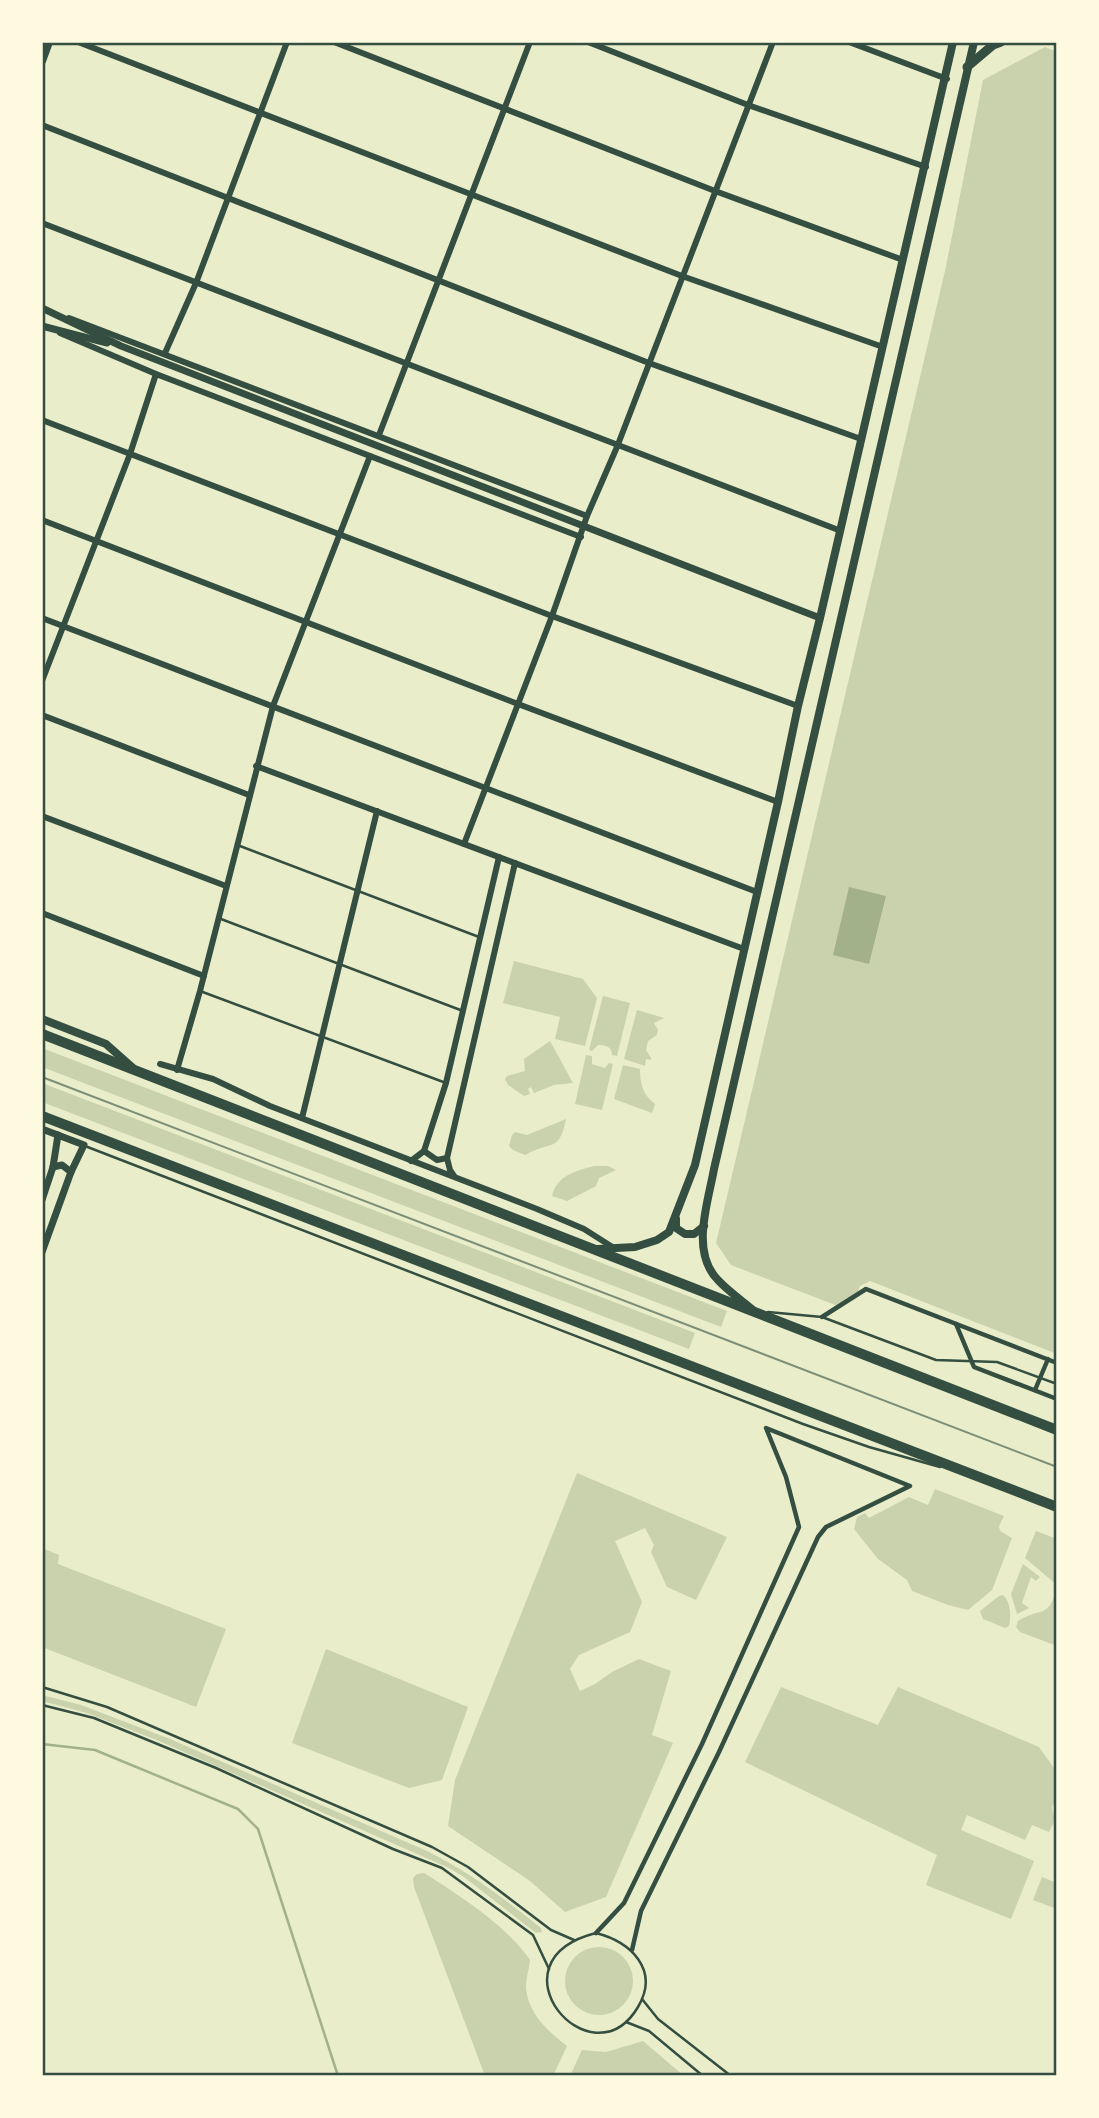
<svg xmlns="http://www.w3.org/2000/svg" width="1099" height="2118" font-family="Ubuntu,sans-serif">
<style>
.green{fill:#cad2ad}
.water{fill:#a3b18a}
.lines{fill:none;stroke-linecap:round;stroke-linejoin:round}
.stream{stroke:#a3b18a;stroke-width:2.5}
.service{stroke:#344e41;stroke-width:2.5}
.pedestrian{stroke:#344e41;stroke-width:4.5}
.minor{stroke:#344e41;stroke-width:6}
.tertiary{stroke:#344e41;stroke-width:7}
.secondary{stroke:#344e41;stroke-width:8}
.primary{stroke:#344e41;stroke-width:9}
.trunk{stroke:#344e41;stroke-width:10}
.tram{stroke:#7c8e77;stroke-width:2}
.neatline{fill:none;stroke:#344e41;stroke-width:2.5}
</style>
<rect width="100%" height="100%" fill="#e9edc9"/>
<g class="green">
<path d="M1045,47L1057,52V1354L870,1281L860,1286L855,1299L838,1306L731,1265L716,1243L945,271L983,80Z"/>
<path d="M514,961L583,979L597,998L585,1046L555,1039L560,1017L503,1003Z"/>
<path d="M603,996L630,1003L617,1056L612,1055C612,1047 606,1045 598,1045L592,1051L589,1050Z"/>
<path d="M637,1010L664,1018L654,1023L658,1030L657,1035L648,1041L646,1050L651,1058V1060L646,1059L645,1066L624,1059Z"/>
<path d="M550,1041L573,1083L554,1085L534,1093L531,1087L528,1089L530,1094L524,1096L508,1085L505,1079L507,1076L525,1071L524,1059Z"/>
<path d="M42,1048L727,1311L721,1327L42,1067Z"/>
<path d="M586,1055L592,1056V1064L605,1068L609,1063L613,1064L602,1110L575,1104Z"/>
<path d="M623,1065L640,1069C640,1084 643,1095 655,1104L652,1113L614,1099Z"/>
<path d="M42,1083L695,1333L689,1349L42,1102Z"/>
<path d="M566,1119C559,1153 552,1140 525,1155L513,1150L509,1146L512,1135L515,1132L527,1135Z"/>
<path d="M594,1166H608L616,1170L599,1178L596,1186L567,1201L552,1196C557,1175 576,1171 594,1166Z"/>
<path d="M577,1473L727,1537L696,1600L667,1587L651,1552L654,1545L645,1528L615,1541L642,1602L630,1632L579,1655L570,1669L580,1691L595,1684L612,1672L639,1659L671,1671L652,1735L673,1743L606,1897L565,1912L530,1881L448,1826L455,1780Z"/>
<path d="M935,1489L1004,1516L999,1526L1000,1531L1012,1538L992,1590L968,1610L948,1605L912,1591L907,1580L878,1559L854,1529L857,1517L865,1513L869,1518L909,1497L928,1505Z"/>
<path d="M1036,1531L1057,1539V1585L1025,1558Z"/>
<path d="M42,1548L59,1555L58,1564L226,1629L196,1707L42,1647Z"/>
<path d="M1023,1564L1040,1577L1036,1581L1031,1577L1022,1603L1029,1608L1017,1614L1011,1594Z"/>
<path d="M1057,1587V1646L1020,1632L1016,1627L1018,1621C1041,1606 1048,1621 1057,1587Z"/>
<path d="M1003,1595C1011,1602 1011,1617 1009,1626L1005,1628L983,1619L980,1611L999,1596Z"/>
<path d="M326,1649L468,1707L442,1780L409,1788L292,1743Z"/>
<path d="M781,1687L878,1725L898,1687L1039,1747L1057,1772V1794L1052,1808L1055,1820L1049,1832L1032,1825L1025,1840L967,1815L961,1830L1034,1861L1011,1919L926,1885L937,1855L745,1762Z"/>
<path d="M42,1695L81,1705L170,1739L427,1851C469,1872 505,1899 541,1928L542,1932L536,1933L464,1877L449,1868L159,1741L87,1713L42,1701Z"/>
<path d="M424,1873C460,1896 505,1924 530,1960C529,1969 526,1979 526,1988C528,2014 549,2032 567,2046L553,2076H485L414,1887L413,1878L417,1874Z"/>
<path d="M1042,1877L1057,1883V1909L1033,1900Z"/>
<circle cx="599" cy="1981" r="34"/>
<path d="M643,2041L684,2076H570L582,2050L606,2052Z"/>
</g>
<path class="water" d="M849,887L886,896L869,964L833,955Z"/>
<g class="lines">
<path class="stream" d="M42,1744L95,1750L238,1809L258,1829L338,2076"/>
<g class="service">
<path d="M240,846L479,937"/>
<path d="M221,919L463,1011"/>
<path d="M200,991L446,1083"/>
<path d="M85,1146L803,1424L869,1447L940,1467"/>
<path d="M768,1312L822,1317L936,1360L997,1362L1057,1384"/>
<path d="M42,1687L107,1707L432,1847L468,1867L551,1930L574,1940"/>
<path d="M42,1705L94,1718L216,1768L393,1849L442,1868L533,1935L549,1969"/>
<path d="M596,1933C631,1942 660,1970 638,2007C591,2086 485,1961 596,1933Z"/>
<path d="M642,1999L658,2019L731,2076"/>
<path d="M626,2022L649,2031L703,2076"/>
</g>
<g class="pedestrian">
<path d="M822,1317L866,1289L1057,1363"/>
<path d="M956,1324L974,1367L1057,1399"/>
<path d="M1035,1390L1048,1359"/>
<path d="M596,1933L624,1903L702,1744L799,1527L786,1477L766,1428L910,1486L826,1527L818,1537L719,1752L641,1911L632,1950"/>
</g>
<g class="minor">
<path d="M78,42L682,276L883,347"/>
<path d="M334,42L715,191L903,260"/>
<path d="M588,42L748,105L926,167"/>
<path d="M849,42L947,79"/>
<path d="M42,125L649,363L861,439"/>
<path d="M42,223L841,531"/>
<path d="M69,318L587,516"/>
<path d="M60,333L156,374L581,537"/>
<path d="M165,353L196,283L287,42"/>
<path d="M42,420L552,616L798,706"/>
<path d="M379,435L530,42"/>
<path d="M42,520L518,704L778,802"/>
<path d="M42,618L757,892"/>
<path d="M42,681L130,454L156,374"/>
<path d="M42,715L249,795"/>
<path d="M256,766L744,949"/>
<path d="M42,816L226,886"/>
<path d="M464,844L552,616L587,516L617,447L773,42"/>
<path d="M42,913L204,976"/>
<path d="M160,1064L213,1079L270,1106L537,1209L584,1229L614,1248"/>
<path d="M177,1070L200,991L273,706L370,456"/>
<path d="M302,1118L377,811"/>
<path d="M424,1151L437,1160L447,1158"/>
<path d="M411,1161L424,1151L446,1083L499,857"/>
<path d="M454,1176L450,1170L447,1158L515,863"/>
</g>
<g class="tertiary">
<path d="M42,308L121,346L820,618"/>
<path d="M42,326L107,343"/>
<path d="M42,1129L84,1145L71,1172L42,1252"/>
<path d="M53,1167L62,1165L71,1172"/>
<path d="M42,1200L53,1167L58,1135"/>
</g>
<g class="secondary">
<path d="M42,61L49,42"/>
<path d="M42,1019L106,1044L133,1068"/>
<path d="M676,1219V1228L685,1234H694L704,1226"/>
<path d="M598,1249L635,1247L657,1240L669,1232L695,1165L778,802L798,706L820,618L953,42"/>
<path d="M752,1309C741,1300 728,1291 718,1280C690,1252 708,1203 714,1169L974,42"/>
</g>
<path class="primary" d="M967,67L993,45L1001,42"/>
<g class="trunk">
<path d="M42,1034L1057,1430"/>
<path d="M42,1116L1057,1507"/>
</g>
<path class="tram" d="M42,1077L1057,1467"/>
</g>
<rect width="1099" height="2118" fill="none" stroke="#fefae0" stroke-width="88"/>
<rect x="44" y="44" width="1011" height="2030" class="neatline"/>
</svg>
